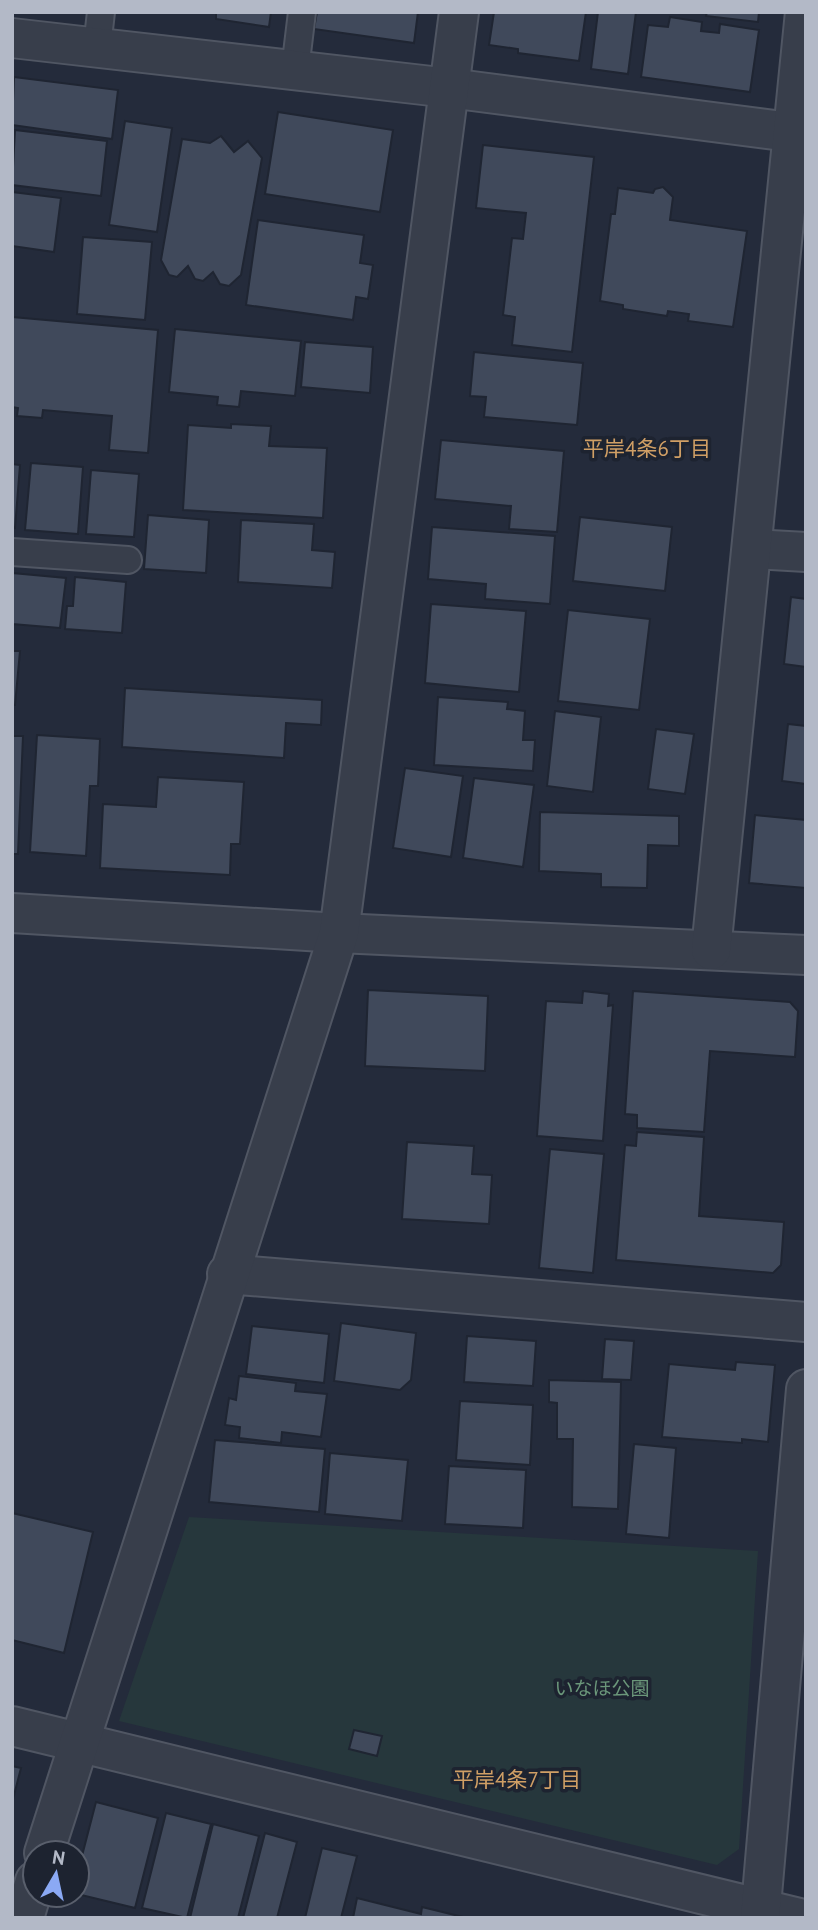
<svg xmlns="http://www.w3.org/2000/svg" width="818" height="1930" font-family="'PT Sans','Noto Sans JP',sans-serif">
<style>
.green{fill:#26373c}
.building{fill:#40495b;stroke:#1f2532;stroke-width:2}
.lines{fill:none;stroke-linecap:round;stroke-linejoin:round}
.service-casing{stroke:#505663;stroke-width:30}
.minor-casing{stroke:#505663;stroke-width:42}
.service{stroke:#383e4b;stroke-width:26}
.minor{stroke:#383e4b;stroke-width:38}
.labels{text-anchor:middle;stroke-width:7;stroke-linejoin:round;paint-order:stroke}
.park-label{font-size:19px;fill:#6b977a;stroke:#1d2330}
.neighbourhood-label{font-size:21px;fill:#d09f65;stroke:#1d2330}
</style>
<rect width="100%" height="100%" fill="#242b3b"/>
<path class="green" d="M189,1517L758,1551L739,1849L717,1865L119,1721Z"/>
<g class="building">
<path d="M216,12H271L269,27L216,19Z"/>
<path d="M317,12H418L414,43L314,29Z"/>
<path d="M494,12H586L579,61L518,53V49L489,45Z"/>
<path d="M598,12H636L628,74L591,69Z"/>
<path d="M707,12H759L758,22L706,16Z"/>
<path d="M670,17L702,22L701,31L719,33L720,24L759,30L750,92L641,77L648,25L668,27Z"/>
<path d="M14,77L118,90L112,139L12,125Z"/>
<path d="M278,112L393,130L380,212L265,194Z"/>
<path d="M125,121L172,128L157,232L109,225Z"/>
<path d="M15,130L107,141L101,196L12,185Z"/>
<path d="M221,136L234,152L248,141L262,158L241,275L229,286L220,284L213,272L203,281L195,279L188,266L177,277L169,275L161,260L182,139L210,143Z"/>
<path d="M483,145L594,157L572,352L512,345L515,317L503,315L512,238L523,239L526,213L476,208Z"/>
<path d="M663,187L673,197L670,220L747,231L733,327L688,321L689,314L668,311L667,316L623,309V305L600,301L611,214H615L618,188L653,193L655,189Z"/>
<path d="M12,192L61,198L54,252L12,246Z"/>
<path d="M258,220L364,235L360,263L373,265L368,299L356,297L353,320L246,305Z"/>
<path d="M83,237L152,242L145,320L77,314Z"/>
<path d="M12,317L158,330L148,453L109,450L112,416L43,410L42,418L17,416L18,408L12,407Z"/>
<path d="M175,329L301,341L295,396L241,391L239,407L217,405L218,397L169,392Z"/>
<path d="M305,342L373,347L370,393L301,387Z"/>
<path d="M474,352L583,363L577,425L484,417L486,397L470,396Z"/>
<path d="M231,424L271,426L269,446L327,448L323,518L183,510L188,425L231,428Z"/>
<path d="M441,440L564,451L557,532L509,529L511,506L435,499Z"/>
<path d="M31,463L83,467L78,534L25,530Z"/>
<path d="M12,464L20,465L15,528L12,527Z"/>
<path d="M91,470L139,474L134,537L86,534Z"/>
<path d="M148,515L209,520L206,573L144,569Z"/>
<path d="M580,517L672,527L665,591L573,581Z"/>
<path d="M241,520L314,524L312,550L335,552L332,588L238,582Z"/>
<path d="M432,527L555,536L550,604L485,599L486,584L428,579Z"/>
<path d="M12,573L66,578L60,628L12,624Z"/>
<path d="M75,577L126,582L122,633L65,629L67,606H73Z"/>
<path d="M791,597L806,599V667L784,664Z"/>
<path d="M431,604L526,611L519,692L425,683Z"/>
<path d="M568,610L650,619L639,710L558,701Z"/>
<path d="M12,651H20L15,705H12Z"/>
<path d="M125,688L322,700L321,725L286,723L284,758L122,747Z"/>
<path d="M438,697L508,702L507,709L525,711L523,740H535L533,771L434,765Z"/>
<path d="M555,711L601,717L593,792L547,786Z"/>
<path d="M788,724L806,726V784L782,781Z"/>
<path d="M656,729L694,734L685,794L648,789Z"/>
<path d="M37,735L100,739L98,786H90L86,856L30,852Z"/>
<path d="M12,736H23L18,854H12Z"/>
<path d="M405,768L463,776L451,857L393,848Z"/>
<path d="M158,777L244,782L240,844H231L230,875L100,868L103,804L156,807Z"/>
<path d="M474,778L534,785L523,867L463,858Z"/>
<path d="M540,812L679,816V846L648,845L647,888L601,887V874L539,871Z"/>
<path d="M755,815L806,820V888L749,883Z"/>
<path d="M368,990L488,996L485,1071L365,1066Z"/>
<path d="M583,991L609,994L608,1006L613,1005L603,1141L537,1136L546,1001L582,1003Z"/>
<path d="M633,991L790,1002L798,1011L795,1057L710,1051L704,1132L637,1128V1115L625,1114Z"/>
<path d="M637,1132L704,1137L699,1216L784,1222L781,1265L773,1273L616,1260L625,1145L636,1146Z"/>
<path d="M407,1142L474,1146L472,1174L492,1175L489,1224L402,1219Z"/>
<path d="M550,1149L604,1154L593,1273L539,1268Z"/>
<path d="M341,1323L416,1333L411,1380L400,1390L334,1381Z"/>
<path d="M252,1326L329,1334L324,1383L246,1374Z"/>
<path d="M467,1336L536,1341L533,1386L464,1382Z"/>
<path d="M605,1339L634,1341L631,1380L602,1379Z"/>
<path d="M736,1362L775,1365L768,1442L742,1439V1443L662,1437L669,1364L735,1370Z"/>
<path d="M239,1376L296,1383L295,1391L327,1394L321,1437L282,1432L281,1443L239,1438L240,1427L225,1425L229,1398L236,1400Z"/>
<path d="M549,1380L621,1382L618,1509L572,1507L573,1439H557V1403L549,1402Z"/>
<path d="M460,1401L533,1405L530,1465L456,1460Z"/>
<path d="M215,1440L325,1449L319,1512L209,1502Z"/>
<path d="M634,1444L676,1448L669,1538L626,1534Z"/>
<path d="M330,1453L408,1460L402,1521L325,1514Z"/>
<path d="M449,1466L526,1470L523,1528L445,1524Z"/>
<path d="M12,1513L93,1532L64,1653L12,1640Z"/>
<path d="M354,1730L382,1736L377,1756L349,1749Z"/>
<path d="M12,1766L21,1768L12,1803Z"/>
<path d="M96,1802L158,1818L135,1908L77,1894V1875Z"/>
<path d="M166,1813L211,1824L187,1918L142,1908Z"/>
<path d="M213,1824L259,1836L238,1918H190Z"/>
<path d="M265,1833L297,1842L277,1918H243Z"/>
<path d="M322,1848L357,1856L341,1918H305Z"/>
<path d="M357,1898L421,1914L422,1907L467,1918H353Z"/>
</g>
<g class="lines">
<defs>
<g id="service">
<path d="M97,47L101,12"/>
<path d="M295,70L302,12"/>
<path d="M12,552L128,560"/>
</g>
<g id="minor">
<path d="M12,38L449,88L806,134"/>
<path d="M752,549L806,552"/>
<path d="M12,913L339,933L806,955"/>
<path d="M711,950L805,12"/>
<path d="M227,1274L806,1322"/>
<path d="M12,1726L799,1918"/>
<path d="M44,1853L339,933L459,12"/>
<path d="M24,1918L35,1881"/>
<path d="M760,1918L806,1389"/>
</g>
</defs>
<use href="#service" class="service-casing"/>
<use href="#minor" class="minor-casing"/>
<use href="#service" class="service"/>
<use href="#minor" class="minor"/>
</g>
<g class="labels">
<g class="park-label">
<text x="602" y="1695">いなほ公園</text>
</g>
<g class="neighbourhood-label">
<text x="647" y="456">平岸4条6丁目</text>
<text x="517" y="1787">平岸4条7丁目</text>
</g>
</g>
<rect width="818" height="1930" fill="none" stroke="#b3b9c7" stroke-width="28"/>
<g transform="translate(56 1874) rotate(9)"><circle r="33" fill="#1d2330" stroke="#595f6c" stroke-width="2"/>
<path d="M0-5L12 26L0 18L-12 26Z" fill="#8ba9f4"/>
<text y="-10" font-size="19" font-weight="bold" text-anchor="middle" fill="#b3b9c7">N</text>
</g>
</svg>
